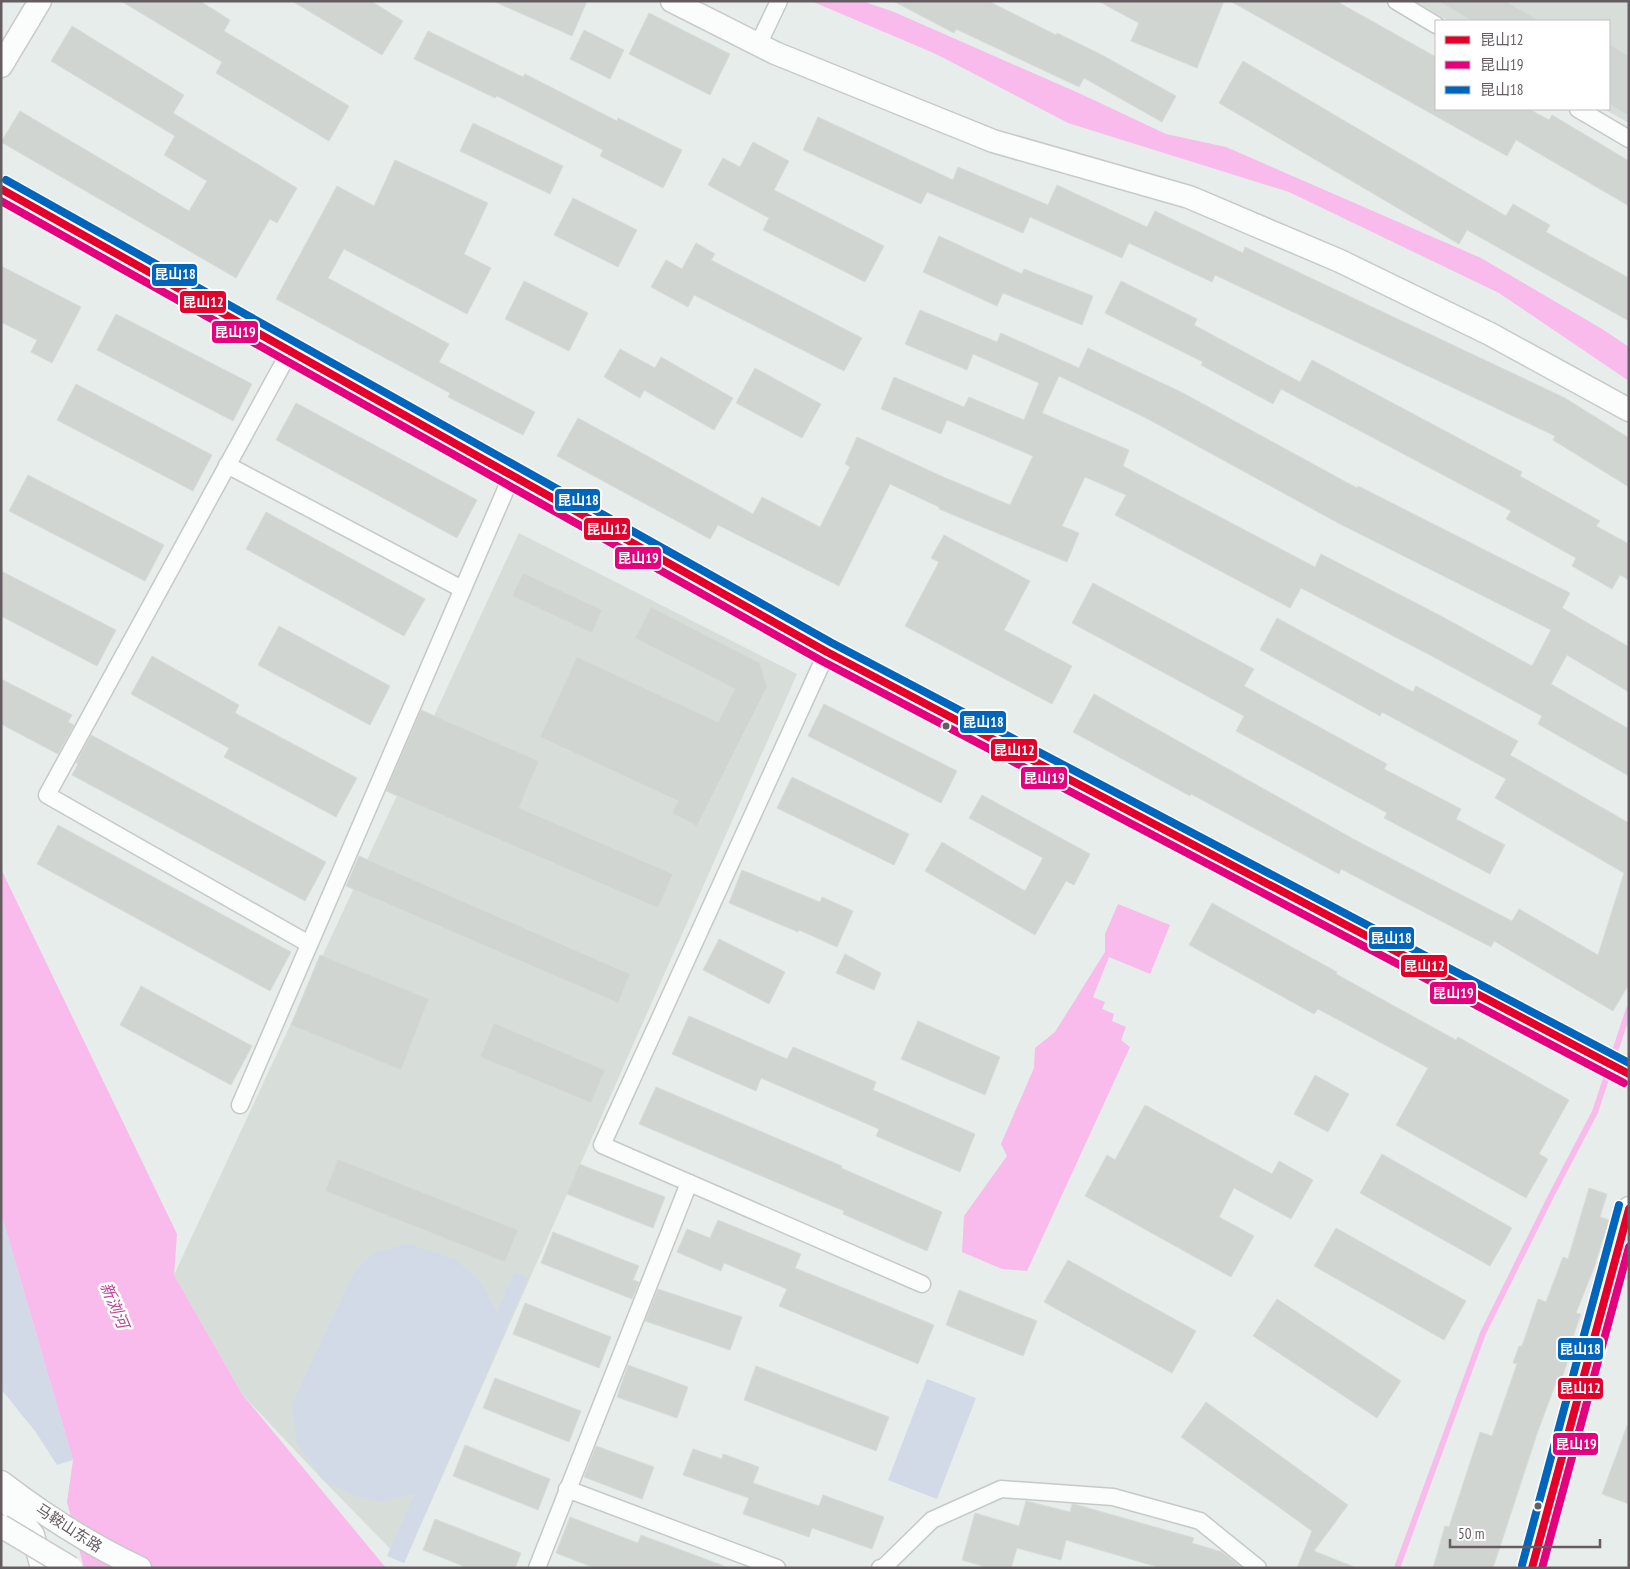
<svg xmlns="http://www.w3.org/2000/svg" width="1630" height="1569" font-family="'PT Sans Narrow','Noto Sans SC',sans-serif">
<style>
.education{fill:#d7deda}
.green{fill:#d2dae8}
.water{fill:#f8bbeb}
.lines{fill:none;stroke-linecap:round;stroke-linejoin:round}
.stream{stroke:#f8bbeb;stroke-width:6}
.building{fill:#d1d5d2;stroke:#d6dcd9;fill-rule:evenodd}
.street-casing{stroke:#c7c9c8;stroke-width:19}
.secondary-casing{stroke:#c9c9c9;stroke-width:25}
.street{stroke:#fbfcfc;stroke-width:16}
.secondary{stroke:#fbfcfc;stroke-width:22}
.secondary-bridge-casing{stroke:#c9c9c9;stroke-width:25;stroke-linecap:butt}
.secondary-bridge{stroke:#fbfcfc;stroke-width:22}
.bus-1-casing{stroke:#fff;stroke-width:11}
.bus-2-casing{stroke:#fff;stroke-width:11}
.bus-3-casing{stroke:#fff;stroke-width:11}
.bus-1{stroke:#e4002b;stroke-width:8}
.bus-2{stroke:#e5007d;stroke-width:8}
.bus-3{stroke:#0065bd;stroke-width:8}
.bus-dot{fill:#655c62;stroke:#fff;stroke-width:2}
.labels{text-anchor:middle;stroke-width:5;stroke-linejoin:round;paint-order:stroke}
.street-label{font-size:15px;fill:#655c62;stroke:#fff}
.water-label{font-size:16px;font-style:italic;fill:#bb4398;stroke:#fff}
.line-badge{stroke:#fff;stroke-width:2}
.badge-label{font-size:14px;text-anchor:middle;font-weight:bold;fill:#fff}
</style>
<rect width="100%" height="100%" fill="#e7edea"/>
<g class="education">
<path d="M1414,1H1629V123L1604,109H1609V21H1449Z"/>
<path d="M519,533L797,674L404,1563L322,1479L242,1394L174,1275Z"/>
</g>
<g class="green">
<path d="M1,1218L4,1223L73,1460L57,1465L35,1431L1,1389Z"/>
<path d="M409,1244L456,1260L480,1281L497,1312L515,1272L528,1278L404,1563L387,1556L415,1493L382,1502L354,1496L322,1479L296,1441L292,1404L355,1270L375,1252Z"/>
<path d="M927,1379L976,1398L937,1499L888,1480Z"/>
</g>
<g class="water">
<path d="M811,1H862L894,12L1083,95L1166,134L1226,147L1481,258L1602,329L1629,347V381L1499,293L1289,192L1068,123L936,54Z"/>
<path d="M1,869L177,1234L174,1275L242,1394L386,1568H84L67,1502L73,1460L4,1223L1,1218Z"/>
<path d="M1118,904L1170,925L1150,974L1109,957L1093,997L1105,1002L1102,1009L1114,1014L1112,1021L1126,1027L1121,1040L1130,1047L1027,1271L1002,1269L962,1252L964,1216L1007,1156L1001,1144L1034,1068L1035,1048L1055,1032L1105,952V934Z"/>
</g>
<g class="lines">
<path class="stream" d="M1397,1568L1483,1333L1551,1196L1595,1112L1629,1009"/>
</g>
<g class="building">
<path d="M121,1H200L230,20L224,31L349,106L329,141L216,73L222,62Z"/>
<path d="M292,1H371L403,21L382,55Z"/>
<path d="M493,1H587L572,36Z"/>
<path d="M893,1H988L1056,35L1057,33L1100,54L1176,96L1162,122L1084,78L1079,87L956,29L954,33Z"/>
<path d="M1098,1H1224L1197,68L1131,41L1139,23Z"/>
<path d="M1230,1H1336L1436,57V109H1529L1549,120L1552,115L1629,161V206L1516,140L1507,156Z"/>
<path d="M1438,1H1505L1540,21H1472Z"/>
<path d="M649,13L730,54L710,95L629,54Z"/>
<path d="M72,26L184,95L173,113L297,188L277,223L270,219L236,278L1,142L20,111L189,211L207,181L164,155L175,136L51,61Z"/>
<path d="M584,30L624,50L610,79L570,59Z"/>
<path d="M428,31L523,77L525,74L617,121L618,118L682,150L663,188L600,156L603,150L497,96L495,98L414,59Z"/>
<path d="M1609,44L1629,56V116L1609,104Z"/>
<path d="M1243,61L1506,216L1513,204L1550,225L1546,232L1629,278V321L1467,230L1459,244L1219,103Z"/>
<path d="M818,117L953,180L958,167L1048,205L1057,185L1147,227L1155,211L1243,253L1245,247L1565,398L1629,438V487L1553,440L1555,436L1215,275L1212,282L1129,243L1122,258L1030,217L1023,233L927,192L921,204L803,150Z"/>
<path d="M473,123L563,166L550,194L460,151Z"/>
<path d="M753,142L789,161L774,190L884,246L865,282L763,230L769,218L708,185L723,158L740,167Z"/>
<path d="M395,160L488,203L464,254L491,268L467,314L344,249L328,278L449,344L439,362L535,412L523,435L448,397L450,393L276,299L337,186L374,206Z"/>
<path d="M573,198L637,230L618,267L554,235Z"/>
<path d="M939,236L1022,274L1024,269L1093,296L1082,325L1003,293L997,306L923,272Z"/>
<path d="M696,243L715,254L711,260L862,338L844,371L694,295L688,307L651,287L666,260L682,269Z"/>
<path d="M1,266L81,307L52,363L31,352L37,340L1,322Z"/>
<path d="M524,281L588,313L569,351L505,319Z"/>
<path d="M1121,281L1197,319L1194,325L1300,382L1312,360L1522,472L1520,476L1600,521L1596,526L1629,544V580L1620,575L1612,589L1572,566L1576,558L1506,519L1511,511L1281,389L1273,404L1201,365L1203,362L1105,313Z"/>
<path d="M920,310L997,342L1001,333L1079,368L1088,348L1183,393L1357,488L1358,486L1570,593L1562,608L1629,647V692L1567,655L1551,684L1629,729V776L1538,724L1542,716L1428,654L1301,588L1290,608L1115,515L1126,495L1085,477L1062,526L1079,533L1067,562L939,509V507L890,484L839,586L718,525L710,539L557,456L578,418L753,514L762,497L820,527L850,467L845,464L857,437L941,476L1010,505L1033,456L947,420L941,434L881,409L894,377L964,407L969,397L1024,420L1039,383L973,354L967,370L905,344ZM1059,376L1146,418L1340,524L1551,630L1532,666L1441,616L1321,554L1315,567L1123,466L1129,450L1042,413Z"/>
<path d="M116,314L252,384L233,421L97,350Z"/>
<path d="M620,349L655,368L661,357L733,398L714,430L644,390L640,398L604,377Z"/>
<path d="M755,368L821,404L802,438L736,403Z"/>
<path d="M76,384L212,455L193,491L57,420Z"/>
<path d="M296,403L477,500L457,538L276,440Z"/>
<path d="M28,475L164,545L145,581L9,511Z"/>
<path d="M266,512L425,599L404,636L246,549Z"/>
<path d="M944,535L1030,581L1004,630L1072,666L1052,704L905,626L939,562L931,558Z"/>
<path d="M1,571L116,630L97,666L1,616Z"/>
<path d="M523,573L602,610L592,633L512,596Z"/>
<path d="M1093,583L1254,669L1244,686L1387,764L1384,769L1461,809L1456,819L1505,845L1490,874L1384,818L1387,813L1236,731L1244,716L1072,623Z"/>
<path d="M651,607L760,663L767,687L697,826L672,813L678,801L540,737L577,657L718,722L735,689L635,638Z"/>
<path d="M1277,618L1413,692L1416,686L1518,741L1510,755L1629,823V984L1613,1011L1494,941L1491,947L1341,869L1339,874L1191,794L1190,796L1073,732L1094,694L1357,841L1512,921L1519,909L1598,955L1624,873L1495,798L1506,779L1382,712L1380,716L1260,650Z"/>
<path d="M279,626L390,686L370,725L258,665Z"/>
<path d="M152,656L239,705L235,713L357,778L336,817L224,757L229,748L131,694Z"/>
<path d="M1,679L72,715L68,722L74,725L58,754L1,724Z"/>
<path d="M824,704L957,771L941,803L808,736Z"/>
<path d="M421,710L539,761L519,808L673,874L658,908L386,791Z"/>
<path d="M91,735L326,862L305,901L72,775L78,764L76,763Z"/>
<path d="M792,777L909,834L894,865L777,808Z"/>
<path d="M982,795L1090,854L1074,885L1066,881L1035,935L925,871L942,842L1025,891L1043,858L969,818Z"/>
<path d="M58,825L291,952L270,991L37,864Z"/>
<path d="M359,856L630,974L618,1003L346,886Z"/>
<path d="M742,870L820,902L822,897L853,911L837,947L799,930L798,932L729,903Z"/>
<path d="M1212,903L1337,972L1336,974L1456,1040L1458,1037L1569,1100L1539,1154L1548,1159L1526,1198L1396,1125L1428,1068L1318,1009L1314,1014L1189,945Z"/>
<path d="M719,939L785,972L769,1004L703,970Z"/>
<path d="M845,954L881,973L874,990L836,973Z"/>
<path d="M320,955L429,999L401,1070L291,1025Z"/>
<path d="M141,986L252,1046L231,1085L120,1025Z"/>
<path d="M689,1016L787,1059L793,1047L876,1082L873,1090L975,1134L960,1172L876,1136L879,1129L761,1078L756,1091L672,1054Z"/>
<path d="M918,1021L1000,1057L985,1095L901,1059Z"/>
<path d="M494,1023L605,1070L591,1103L480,1057Z"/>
<path d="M1315,1075L1349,1094L1328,1132L1294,1114Z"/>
<path d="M656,1087L842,1166L841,1168L942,1212L927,1251L843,1214L844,1211L639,1124Z"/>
<path d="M1145,1105L1272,1174L1279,1161L1313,1180L1291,1219L1234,1188L1219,1217L1254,1236L1231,1277L1085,1196L1107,1155L1115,1160Z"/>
<path d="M1382,1154L1512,1228L1490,1266L1360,1193Z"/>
<path d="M338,1159L518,1230L505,1262L325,1191Z"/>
<path d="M579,1164L665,1197L653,1228L567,1194Z"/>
<path d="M1589,1188L1607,1194L1600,1217L1609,1220L1594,1268L1576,1313L1581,1314L1565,1360H1568L1562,1378L1558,1377L1538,1431L1493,1568H1433L1445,1526L1449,1527L1480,1432L1492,1436L1517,1364L1513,1363L1519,1346H1522L1538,1299L1546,1302L1563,1257L1568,1259Z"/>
<path d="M718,1220L801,1254L795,1268L934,1325L918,1364L779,1306L787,1289L724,1263L721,1271L677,1252L687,1229L710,1238Z"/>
<path d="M1336,1228L1466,1301L1444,1340L1314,1266Z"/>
<path d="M553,1232L639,1266L633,1280L639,1282L632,1299L541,1263Z"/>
<path d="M1068,1260L1196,1331L1172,1373L1044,1302Z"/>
<path d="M658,1289L742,1317L730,1350L645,1321Z"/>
<path d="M959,1290L1037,1321L1023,1356L946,1325Z"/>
<path d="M1277,1299L1401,1381L1377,1418L1253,1336Z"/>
<path d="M525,1303L611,1337L599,1368L513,1334Z"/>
<path d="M628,1365L688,1387L677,1418L617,1397Z"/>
<path d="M756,1366L889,1417L876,1451L744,1400Z"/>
<path d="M495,1378L581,1411L569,1442L483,1408Z"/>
<path d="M1206,1402L1348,1505L1314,1551L1354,1567V1568H1297L1312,1531L1181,1437Z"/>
<path d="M1627,1426H1629V1504L1602,1494Z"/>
<path d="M465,1445L550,1479L538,1510L453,1476Z"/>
<path d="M596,1446L654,1467L642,1499L584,1477Z"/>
<path d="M693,1449L722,1459L723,1454L759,1467L753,1483L819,1506L823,1495L884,1517L872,1549L812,1528L809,1537L743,1514L749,1498L683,1475Z"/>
<path d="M1026,1501L1070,1512L1072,1504H1074L1194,1538L1192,1543L1222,1552L1242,1568H1161L1066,1540L1061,1560L1017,1548L1011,1568H989L962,1560L975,1513L1019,1526Z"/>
<path d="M570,1517L638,1543L641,1535L724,1566V1568H595L556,1553Z"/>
<path d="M435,1519L521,1553L515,1568H468L423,1550Z"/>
</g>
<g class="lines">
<defs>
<g id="street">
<path d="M1396,1L1436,25"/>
<path d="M758,45L779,1"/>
<path d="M1578,109L1629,139"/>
<path d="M290,351L47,795L309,944"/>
<path d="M227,465L462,589"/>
<path d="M827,652L602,1145L922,1284"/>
<path d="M240,1105L512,475"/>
<path d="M567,1489L777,1568"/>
<path d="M537,1568L689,1183"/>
<path d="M880,1568L884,1567L932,1520L1001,1489L1113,1497L1200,1521L1258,1568"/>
</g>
<g id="secondary">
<path d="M672,1L775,53L993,141L1189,197L1340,261L1490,334L1629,410"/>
<path d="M1,66L40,1"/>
<path d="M1,189L827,652L1629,1074"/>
<path d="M1,1482C44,1515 91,1545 140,1568"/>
<path d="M1,1494L33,1535L42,1568"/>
<path d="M1532,1568L1629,1208"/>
</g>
</defs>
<use href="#street" class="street-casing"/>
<use href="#secondary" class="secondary-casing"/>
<use href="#street" class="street"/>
<use href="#secondary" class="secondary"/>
<defs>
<path id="secondary-bridge" d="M1,1526L71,1568"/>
</defs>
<use href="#secondary-bridge" class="secondary-bridge-casing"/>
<use href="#secondary-bridge" class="secondary-bridge"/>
<defs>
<g id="bus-1">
<path d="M1,189L827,652L1629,1074"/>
<path d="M1532,1568L1629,1209"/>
</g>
<g id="bus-2">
<path d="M1,201L822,661L1624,1083"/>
<path d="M1542,1568L1629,1247"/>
</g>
<g id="bus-3">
<path d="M6,180L832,643L1629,1063"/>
<path d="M1522,1565L1619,1205"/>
</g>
</defs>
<use href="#bus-1" class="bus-1-casing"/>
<use href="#bus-2" class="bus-2-casing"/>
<use href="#bus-3" class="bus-3-casing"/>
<use href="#bus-1" class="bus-1"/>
<use href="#bus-2" class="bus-2"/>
<use href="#bus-3" class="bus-3"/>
</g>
<g class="bus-dot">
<circle cx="946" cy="726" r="4.5"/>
<circle cx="1538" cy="1506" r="4.5"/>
</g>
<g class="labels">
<g class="street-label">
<text transform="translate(69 1528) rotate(33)" y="5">马鞍山东路</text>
</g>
<g class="water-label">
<text transform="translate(115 1305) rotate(67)" y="6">新浏河</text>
</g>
</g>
<g class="line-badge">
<rect x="151" y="263" width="47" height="24" rx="5" fill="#0065bd"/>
<rect x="179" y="290" width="48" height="24" rx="5" fill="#e4002b"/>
<rect x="211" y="320" width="48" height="24" rx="5" fill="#e5007d"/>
<rect x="554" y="488" width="47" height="24" rx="5" fill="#0065bd"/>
<rect x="583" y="517" width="48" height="24" rx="5" fill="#e4002b"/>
<rect x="614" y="546" width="48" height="24" rx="5" fill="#e5007d"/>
<rect x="959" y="710" width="48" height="24" rx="5" fill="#0065bd"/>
<rect x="990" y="738" width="48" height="24" rx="5" fill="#e4002b"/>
<rect x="1020" y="766" width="48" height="24" rx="5" fill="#e5007d"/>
<rect x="1368" y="926" width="47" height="24" rx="5" fill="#0065bd"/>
<rect x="1400" y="954" width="48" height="24" rx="5" fill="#e4002b"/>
<rect x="1429" y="981" width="48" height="24" rx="5" fill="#e5007d"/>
<rect x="1557" y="1337" width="47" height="24" rx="5" fill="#0065bd"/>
<rect x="1557" y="1377" width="47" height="23" rx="5" fill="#e4002b"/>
<rect x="1552" y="1432" width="47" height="24" rx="5" fill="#e5007d"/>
</g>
<g class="badge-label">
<text x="175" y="279">昆山18</text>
<text x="203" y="307">昆山12</text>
<text x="235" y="337">昆山19</text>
<text x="578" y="505">昆山18</text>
<text x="607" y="534">昆山12</text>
<text x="638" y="563">昆山19</text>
<text x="983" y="727">昆山18</text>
<text x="1014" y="755">昆山12</text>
<text x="1044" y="783">昆山19</text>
<text x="1391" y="943">昆山18</text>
<text x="1424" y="971">昆山12</text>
<text x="1453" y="998">昆山19</text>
<text x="1580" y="1354">昆山18</text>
<text x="1580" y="1393">昆山12</text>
<text x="1576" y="1449">昆山19</text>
</g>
<rect width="1630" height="1569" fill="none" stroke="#655c62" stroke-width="5"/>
<rect x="1435" y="20" width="175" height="90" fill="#ffffff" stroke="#c1bec0"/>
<rect x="1445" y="36" width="25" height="8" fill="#e4002b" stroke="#c1bec0"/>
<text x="1480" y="45" font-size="15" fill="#655c62">昆山12</text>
<rect x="1445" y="61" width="25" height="8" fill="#e5007d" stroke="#c1bec0"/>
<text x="1480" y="70" font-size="15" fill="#655c62">昆山19</text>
<rect x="1445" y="86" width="25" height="8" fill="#0065bd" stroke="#c1bec0"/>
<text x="1480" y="95" font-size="15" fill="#655c62">昆山18</text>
<path d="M1450 1539v8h150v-8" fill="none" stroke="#655c62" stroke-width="2.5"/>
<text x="1458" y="1539" font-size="15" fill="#655c62" stroke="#ffffff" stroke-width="4" paint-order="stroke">50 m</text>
</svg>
